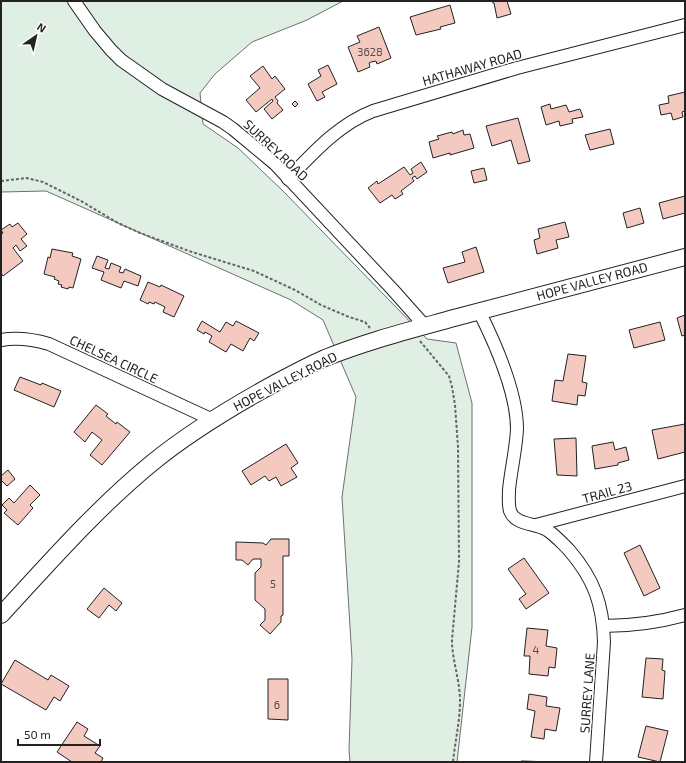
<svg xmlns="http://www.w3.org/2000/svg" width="686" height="763" font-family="'Exo 2',sans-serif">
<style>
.green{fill:#e0efe3;stroke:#6f6f6f}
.building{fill:#f3c9c0;stroke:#222}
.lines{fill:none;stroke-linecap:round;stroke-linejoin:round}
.minor-casing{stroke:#222;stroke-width:14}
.major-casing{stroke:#222;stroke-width:18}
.path{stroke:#646464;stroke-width:2;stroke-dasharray:3 2;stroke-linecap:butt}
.minor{stroke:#fff;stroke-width:12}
.major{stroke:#fff;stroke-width:16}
.labels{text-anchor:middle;stroke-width:3;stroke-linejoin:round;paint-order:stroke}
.number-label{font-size:11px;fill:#564c4a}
.street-label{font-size:13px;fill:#222;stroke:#fff}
</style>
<rect width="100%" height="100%" fill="#fff"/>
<path class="green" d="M1,1H343L307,20L252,42L215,74L200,93L203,124L238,148L284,192L427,339L456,343L472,403V627L457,762H350L349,750L352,659L342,497L356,397L323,320L291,300L46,191L1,192Z"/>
<g class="building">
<path d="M492,1H507L511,14L497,18L494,3H493Z"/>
<path d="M450,5L455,23L440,27L441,29L416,35L410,17Z"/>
<path d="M379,27L391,58L377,64L376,61L371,62L369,63L370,67L358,72L348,47L360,42L357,36Z"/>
<path d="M328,65L337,84L322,92L325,97L317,101L308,84L321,76L318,70Z"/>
<path d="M263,66L272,79L275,76L285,89L275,97L278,101L277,103L283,110L272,119L264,109L273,101L272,99L256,112L246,100L260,88L250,76Z"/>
<path d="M685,92V111L682,112L683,117L673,120L671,113L661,115L659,105L669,103L668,96Z"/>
<path d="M295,101L298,104L295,107L292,104Z"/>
<path d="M550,104L551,109L566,105L569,112L580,109L583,117L572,119L573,123L560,126L559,121L546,125L541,107Z"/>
<path d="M518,118L530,161L518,164L511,140L492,146L486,126Z"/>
<path d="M610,129L614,144L590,150L585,135Z"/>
<path d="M463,130L464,135L470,134L474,148L450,155V153L433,158L429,142L439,139L437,136L452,132L453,134Z"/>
<path d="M421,162L427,172L417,179L415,176L412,178L414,181L401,191L403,194L395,199L392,195L380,203L368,188L377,181L378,184L404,167L410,175L413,173L411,169Z"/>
<path d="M484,168L487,180L474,183L471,171Z"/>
<path d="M685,196V213L663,219L659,203Z"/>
<path d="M640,208L644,223L627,228L623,213Z"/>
<path d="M565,222L569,237L556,240L558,248L537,254L534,240L540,238L538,229Z"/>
<path d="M18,223L27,234L21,239L27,246L20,251L16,245L13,248L23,261L3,276L1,273V234L3,233L1,230L10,224L12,227Z"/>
<path d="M476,247L484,272L448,283L443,268L465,262L462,252Z"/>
<path d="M52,249L73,253L72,256L81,259L73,288L69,287L68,289L61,287L62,285L58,284L59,281L54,279L55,277L44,274L48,257L50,258Z"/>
<path d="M97,256L108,260L105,268L109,269L111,263L121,267L119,272L123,273L125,269L141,276L138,286L124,281L121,288L101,280L104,272L92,268Z"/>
<path d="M148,282L160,287L161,285L184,296L174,317L163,312L165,307L155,302L154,304L149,302L148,304L140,300Z"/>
<path d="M685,315V335L682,336L677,318Z"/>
<path d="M202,321L220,332L226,322L233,326L236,321L259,333L254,341L250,338L243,351L231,344L226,352L209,342L212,336L205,332L204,334L197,330Z"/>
<path d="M660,322L665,340L634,348L629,330Z"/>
<path d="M568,354L586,356L582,382L587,383L585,396L578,395L577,405L552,401L555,380L563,381Z"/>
<path d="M20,377L41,385L42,383L61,391L54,407L14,390Z"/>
<path d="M96,405L108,414L106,416L116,424L117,422L130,432L102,465L90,455L102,440L92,432L85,442L74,432Z"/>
<path d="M685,424V452L658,459L652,430Z"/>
<path d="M576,438L577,476L557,475L554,439Z"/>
<path d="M613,442L615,450L626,447L629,460L618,463V465L595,469L592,446Z"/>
<path d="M286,444L298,463L291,468L297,477L281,486L276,477L269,481L265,476L251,485L242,471Z"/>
<path d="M8,470L15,479L7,486L1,480V476Z"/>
<path d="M30,485L40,495L30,505L33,508L18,525L4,513L7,510L2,505L9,498L14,503Z"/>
<path d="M271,539H289V556H283V615L281,616V622L270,634L260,625L265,620V609L255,600V573L261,567V559H253L248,565L242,560H236V542L263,543L266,545Z"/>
<path d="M640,545L660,588L644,596L624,553Z"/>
<path d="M524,558L549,593L526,609L519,599L526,594L508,569Z"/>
<path d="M104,588L122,603L116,611L109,605L99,618L87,609Z"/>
<path d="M527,628L548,630L546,646L557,648L555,668L549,667L548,676L529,674L530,656H524Z"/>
<path d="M646,658L663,659L662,670L665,671L663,699L642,697Z"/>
<path d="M15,660L48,680L51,675L69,686L60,701L54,697L46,710L1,684Z"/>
<path d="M268,679H288V720L268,719Z"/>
<path d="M529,694L547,697L546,706L560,708L556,731L545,729L544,739L531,737L535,711L527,709Z"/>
<path d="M77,722L88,729L84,736L100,746L95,753L103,758L101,762H72L57,752Z"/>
<path d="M646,726L668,731L660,762L638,757Z"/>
<path d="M521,761L555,762H521Z"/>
</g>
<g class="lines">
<defs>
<g id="minor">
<path d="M74,1L95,31L111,50L121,60L162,89L223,122L233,129L275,164L393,290L425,326"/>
<path d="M288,179C313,153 339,124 373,111L517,68L685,25"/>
<path d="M479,311C495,343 517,393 517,429C516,450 511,469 509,490C509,497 508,504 510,511C515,525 535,523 547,530C555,535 562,543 569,550C594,579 603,604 604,642L596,762"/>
<path d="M1,340C18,337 32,339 49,344L213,420"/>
<path d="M536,525L685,486"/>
<path d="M603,626C633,626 656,623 685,615"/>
</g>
<path id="major" d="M1,615C49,563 97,508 152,463C191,431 235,405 279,381C294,373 309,365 325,358C367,341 411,330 454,318C531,297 608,277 685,257"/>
</defs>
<use href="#minor" class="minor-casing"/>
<use href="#major" class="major-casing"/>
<g class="path">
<path d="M1,181L27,178L43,182L81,201L118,223L140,233L192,252L254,271L295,290L321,305L349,317L365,322L370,328"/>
<path d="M420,341L449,376L452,387L455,405L458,447L459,562L452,640C452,660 460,680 460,701C460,721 455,742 453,762"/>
</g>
<use href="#minor" class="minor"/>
<use href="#major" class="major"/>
</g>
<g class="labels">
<g class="number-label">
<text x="370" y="56">3628</text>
<text x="273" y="588">5</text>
<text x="536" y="654">4</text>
<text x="277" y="709">6</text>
</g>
<g class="street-label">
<text transform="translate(472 67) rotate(-16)" y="5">HATHAWAY ROAD</text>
<text transform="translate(276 150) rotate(43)" y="5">SURREY ROAD</text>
<text transform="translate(592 281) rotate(-15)" y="5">HOPE VALLEY ROAD</text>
<text transform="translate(114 359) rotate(25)" y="5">CHELSEA CIRCLE</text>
<text transform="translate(285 381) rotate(-27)" y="5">HOPE VALLEY ROAD</text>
<text transform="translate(607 492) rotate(-15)" y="5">TRAIL 23</text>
<text transform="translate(587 693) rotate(-86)" y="5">SURREY LANE</text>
</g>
</g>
<rect width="686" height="763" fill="none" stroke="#222222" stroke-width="4"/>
<g transform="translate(36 36) rotate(34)" stroke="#ffffff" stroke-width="3" paint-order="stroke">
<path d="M0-3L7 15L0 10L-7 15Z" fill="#222222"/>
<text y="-6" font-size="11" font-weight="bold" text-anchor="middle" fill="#222222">N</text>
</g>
<path d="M18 739v6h82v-6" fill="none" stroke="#222222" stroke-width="2"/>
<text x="24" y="739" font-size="12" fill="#222222" stroke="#ffffff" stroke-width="3" paint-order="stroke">50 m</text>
</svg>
